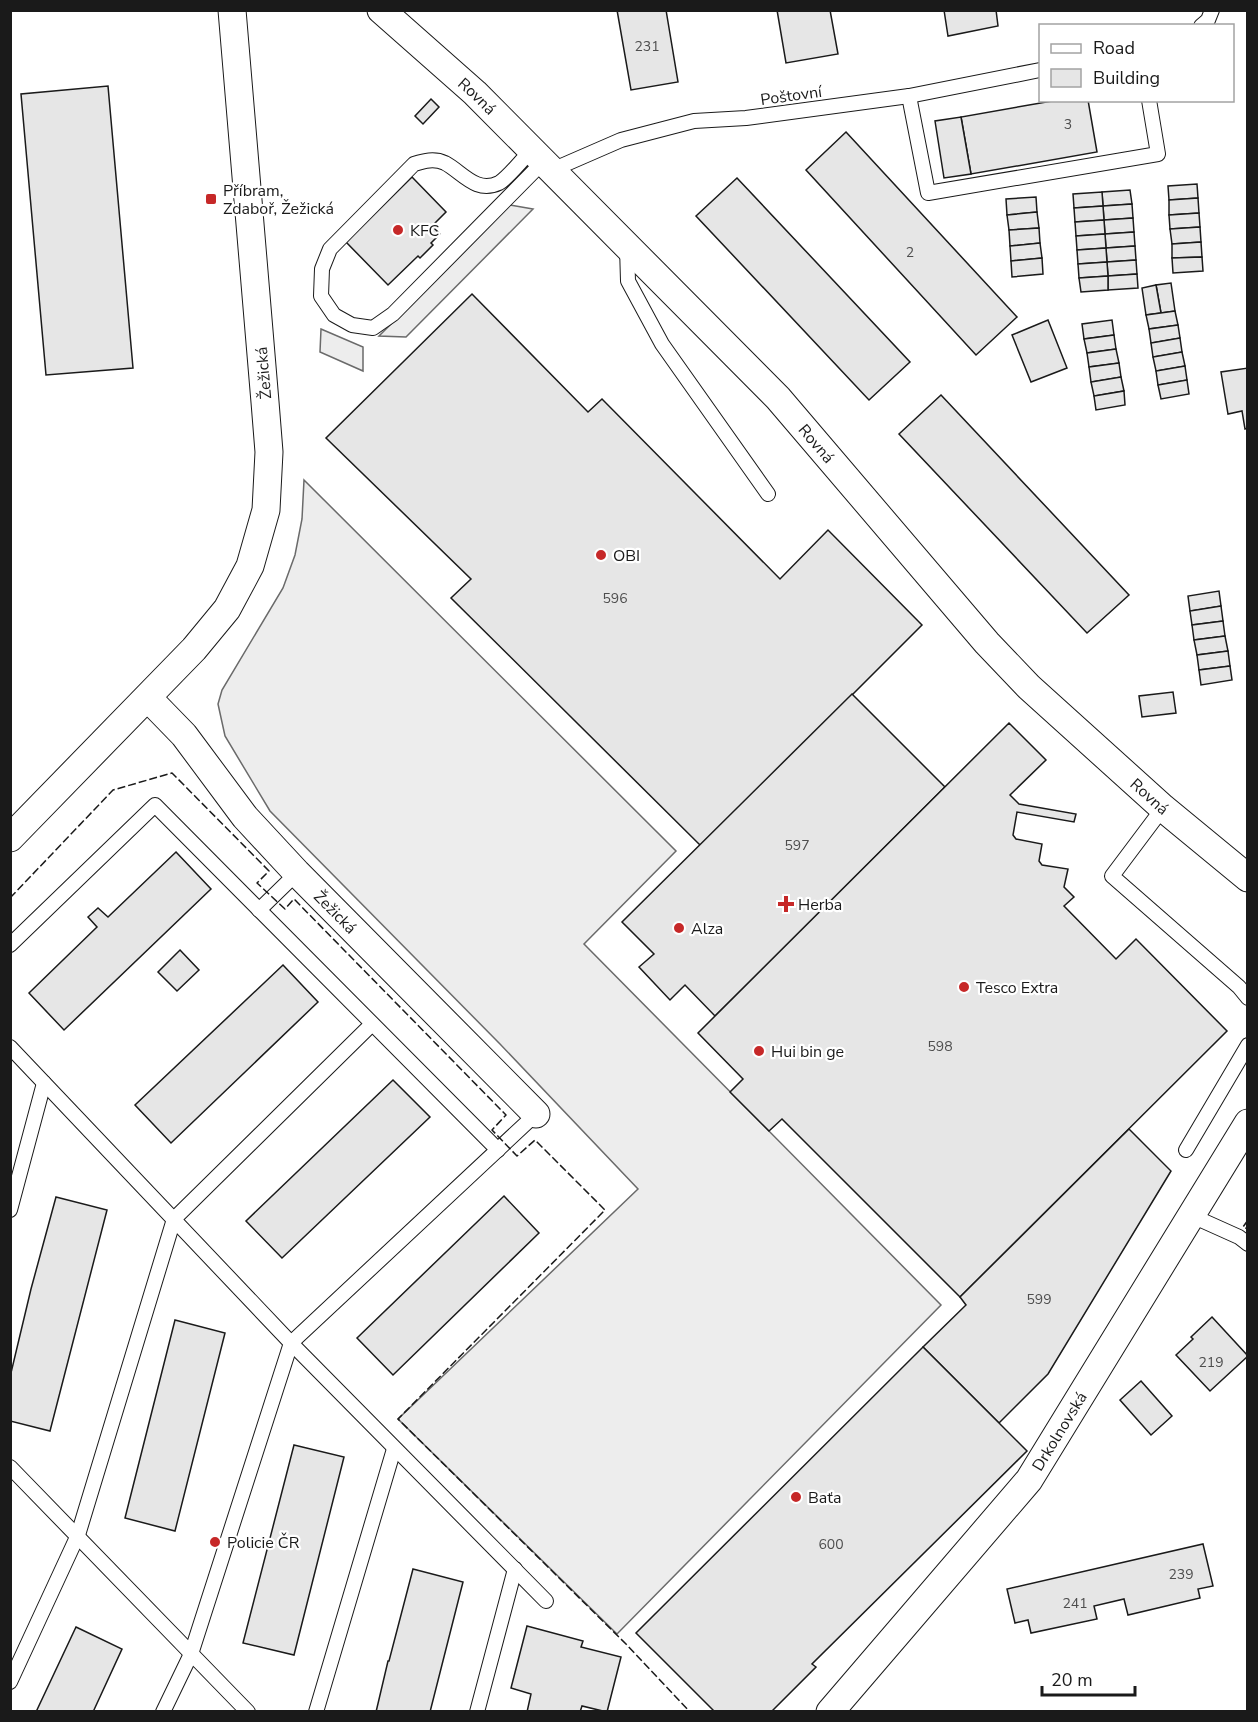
<svg xmlns="http://www.w3.org/2000/svg" width="1258" height="1722" font-family="'Nunito Sans',sans-serif">
<style>
.built{fill:#ededed;stroke:#6a6a6a;stroke-width:1.5}
.building{fill:#e6e6e6;stroke:#1a1a1a;stroke-width:1.5}
.lines{fill:none;stroke-linecap:round;stroke-linejoin:round}
.lane-casing{stroke:#1a1a1a;stroke-width:16}
.street-casing{stroke:#1a1a1a;stroke-width:29}
.lane{stroke:#fff;stroke-width:14}
.street{stroke:#fff;stroke-width:27}
.fence{stroke:#1a1a1a;stroke-width:1.5;stroke-dasharray:8 3;stroke-linecap:butt}
.poi-dot{fill:#c62828;stroke:#fff;stroke-width:2}
.labels{text-anchor:middle;stroke-width:4.5;stroke-linejoin:round;paint-order:stroke}
.number-label{font-size:14px;fill:#4d4d4d}
.street-label{font-size:16px;fill:#1a1a1a;stroke:#fff}
.poi-label{font-size:16px;fill:#1a1a1a;stroke:#fff;text-anchor:start}
</style>
<rect width="100%" height="100%" fill="#fff"/>
<g class="built">
<path d="M510,205L533,209L406,337L379,336Z"/>
<path d="M321,329L363,347V371L320,352Z"/>
<path d="M304,480L676,851L584,944L941,1305L617,1634L398,1419L638,1189L500,1044L270,811L225,736L218,704L222,690L283,588L295,555L302,519Z"/>
</g>
<g class="building">
<path d="M617,10H666L678,82L631,90Z"/>
<path d="M777,10H830L838,54L786,63Z"/>
<path d="M944,10H996L998,26L948,36Z"/>
<path d="M108,86L133,368L46,375L21,94Z"/>
<path d="M431,99L439,107L423,124L415,116Z"/>
<path d="M1058,100H1088L1097,152L971,174L961,117Z"/>
<path d="M961,117L971,174L944,178L935,121Z"/>
<path d="M846,132L1017,317L976,355L806,170Z"/>
<path d="M412,177L446,212L432,226L440,234L431,243L433,245L420,258L418,256L388,285L346,242Z"/>
<path d="M737,178L910,362L869,400L696,216Z"/>
<path d="M1197,184L1198,198L1169,200L1168,186Z"/>
<path d="M1130,190L1132,204L1103,206L1102,192Z"/>
<path d="M1102,192L1103,206L1074,208L1073,194Z"/>
<path d="M1036,197L1037,212L1007,215L1006,199Z"/>
<path d="M1198,198L1199,213L1169,215V200Z"/>
<path d="M1132,204L1133,218L1104,220L1103,206Z"/>
<path d="M1103,206L1104,220L1075,222L1074,208Z"/>
<path d="M1037,212L1039,228L1009,230L1007,215Z"/>
<path d="M1199,213L1200,227L1170,229L1169,215Z"/>
<path d="M1133,218L1134,232L1105,234L1104,220Z"/>
<path d="M1104,220L1105,234L1076,236L1075,222Z"/>
<path d="M1200,227L1201,242L1172,244L1170,229Z"/>
<path d="M1039,228L1040,243L1010,246L1009,230Z"/>
<path d="M1134,232L1135,246L1106,248L1105,234Z"/>
<path d="M1105,234L1106,248L1077,250L1076,236Z"/>
<path d="M1201,242L1202,257L1172,258V244Z"/>
<path d="M1040,243L1042,258L1011,261L1010,246Z"/>
<path d="M1135,246L1136,260L1107,262L1106,248Z"/>
<path d="M1106,248L1107,262L1078,264L1077,250Z"/>
<path d="M1202,257L1203,271L1173,273L1172,258Z"/>
<path d="M1042,258L1043,274L1012,277L1011,261Z"/>
<path d="M1136,260L1137,274L1108,276L1107,262Z"/>
<path d="M1107,262L1108,276L1079,278L1078,264Z"/>
<path d="M1137,274L1138,288L1108,290V276Z"/>
<path d="M1108,276V290L1081,292L1079,278Z"/>
<path d="M1171,283L1175,311L1161,313L1156,285Z"/>
<path d="M1156,285L1161,313L1146,315L1142,288Z"/>
<path d="M472,294L588,412L602,399L780,579L828,530L922,625L701,846L451,598L471,579L326,438Z"/>
<path d="M1175,311L1178,325L1149,329L1146,315Z"/>
<path d="M1048,320L1067,368L1031,382L1012,335Z"/>
<path d="M1112,320L1114,335L1084,339L1082,324Z"/>
<path d="M1178,325L1180,338L1151,343L1149,329Z"/>
<path d="M1114,335L1116,349L1087,353L1084,339Z"/>
<path d="M1180,338L1182,352L1153,357L1151,343Z"/>
<path d="M1116,349L1119,363L1089,367L1087,353Z"/>
<path d="M1182,352L1185,366L1156,371L1153,357Z"/>
<path d="M1119,363L1121,377L1091,382L1089,367Z"/>
<path d="M1185,366L1187,380L1158,385L1156,371Z"/>
<path d="M1248,368V428L1245,429L1242,411L1228,414L1221,372Z"/>
<path d="M1121,377L1124,391L1094,396L1091,382Z"/>
<path d="M1187,380L1189,394L1161,399L1158,385Z"/>
<path d="M1124,391L1125,405L1096,410L1094,396Z"/>
<path d="M941,395L1129,595L1087,633L899,434Z"/>
<path d="M1219,591L1221,606L1190,611L1188,596Z"/>
<path d="M1221,606L1223,621L1192,625L1190,611Z"/>
<path d="M1223,621L1225,636L1194,640L1192,625Z"/>
<path d="M1225,636L1228,651L1197,655L1194,640Z"/>
<path d="M1228,651L1230,666L1199,670L1197,655Z"/>
<path d="M1230,666L1232,680L1201,685L1199,670Z"/>
<path d="M1173,692L1176,713L1142,717L1139,696Z"/>
<path d="M852,694L945,787L715,1016L685,985L670,1000L639,967L654,954L622,922Z"/>
<path d="M1009,723L1046,760L1010,795L1019,804L1076,814L1074,822L1017,812L1013,835L1016,839L1042,844L1039,861L1042,865L1068,869L1064,887L1074,897L1064,906L1116,959L1136,939L1227,1031L960,1297L782,1119L769,1131L730,1092L743,1079L698,1033Z"/>
<path d="M176,852L211,889L64,1030L29,993L97,927L88,917L98,908L108,917Z"/>
<path d="M180,950L199,970L177,991L158,972Z"/>
<path d="M283,965L318,1002L171,1143L135,1105Z"/>
<path d="M393,1080L430,1117L282,1258L246,1221Z"/>
<path d="M1129,1129L1171,1171L1048,1374L999,1423L923,1347L966,1305L960,1297Z"/>
<path d="M504,1196L539,1233L393,1375L357,1338Z"/>
<path d="M56,1197L107,1210L50,1431L10,1421V1377L31,1289Z"/>
<path d="M1212,1317L1248,1356L1210,1391L1176,1355L1193,1339L1191,1337Z"/>
<path d="M175,1320L225,1333L175,1531L125,1518Z"/>
<path d="M923,1347L1027,1451L812,1664L816,1667L771,1712H715L636,1633Z"/>
<path d="M1141,1381L1172,1416L1151,1435L1120,1400Z"/>
<path d="M294,1445L344,1457L294,1655L243,1643Z"/>
<path d="M1203,1544L1213,1586L1198,1589L1200,1598L1128,1615L1124,1599L1094,1606L1097,1619L1031,1633L1028,1620L1015,1623L1007,1589Z"/>
<path d="M413,1569L463,1582L430,1712H376L388,1661H389Z"/>
<path d="M527,1626L583,1641L581,1647L621,1657L607,1712L582,1706L580,1712H527L531,1694L511,1688Z"/>
<path d="M76,1627L122,1649L93,1712H36Z"/>
</g>
<g class="lines">
<defs>
<g id="lane">
<path d="M1201,26L1208,20L1212,10"/>
<path d="M909,96L928,193L1158,154L1149,100"/>
<path d="M532,150C523,158 509,177 499,183C476,194 462,172 445,163C434,158 424,161 414,164L330,249L322,269L321,296L334,315L352,325L373,328L393,314L544,161"/>
<path d="M552,170L621,140L694,121L746,118L909,96L1040,70"/>
<path d="M627,247L628,281L662,344L768,494"/>
<path d="M1163,808L1112,876L1239,987L1248,998"/>
<path d="M259,910L297,873"/>
<path d="M10,945L155,805L498,1150"/>
<path d="M10,1047L291,1343L546,1601"/>
<path d="M1186,1150L1248,1045"/>
<path d="M10,1210L44,1083"/>
<path d="M1190,1215L1239,1237L1248,1244"/>
<path d="M10,1467L248,1712"/>
<path d="M10,1682L78,1535L174,1219L372,1024"/>
<path d="M163,1712L191,1654L291,1343L536,1114"/>
<path d="M316,1712L394,1449"/>
<path d="M477,1712L515,1569"/>
</g>
<g id="street">
<path id="s1" d="M381,10L475,93L778,398L987,643L1029,687L1163,808L1248,878"/>
<path id="s2" d="M148,698L184,735L245,817L297,873L536,1114"/>
<path d="M10,838L194,649L227,609L250,566L266,510L269,452L265,402L232,10"/>
<path id="s3" d="M830,1712L1029,1480L1248,1123"/>
</g>
</defs>
<use href="#lane" class="lane-casing"/>
<use href="#street" class="street-casing"/>
<use href="#lane" class="lane"/>
<use href="#street" class="street"/>
<g class="fence">
<path d="M10,898L113,790L172,773L269,871L257,883L285,909L294,899L506,1115L492,1130L517,1156L535,1140L605,1210L398,1419L626,1644L690,1712"/>
<path d="M1248,1220L1243,1227L1248,1229"/>
</g>
</g>
<g class="poi-dot">
<rect x="205" y="193" width="12" height="12" rx="3"/>
<circle cx="398" cy="230" r="6"/>
<circle cx="601" cy="555" r="6"/>
<path d="M783 895h6v6h6v6h-6v6h-6v-6h-6v-6h6z"/>
<circle cx="679" cy="928" r="6"/>
<circle cx="964" cy="987" r="6"/>
<circle cx="759" cy="1051" r="6"/>
<circle cx="796" cy="1497" r="6"/>
<circle cx="215" cy="1542" r="6"/>
</g>
<g class="labels">
<g class="number-label">
<text x="647" y="51">231</text>
<text x="1068" y="129">3</text>
<text x="910" y="257">2</text>
<text x="615" y="603">596</text>
<text x="797" y="850">597</text>
<text x="940" y="1051">598</text>
<text x="1039" y="1304">599</text>
<text x="1211" y="1367">219</text>
<text x="831" y="1549">600</text>
<text x="1181" y="1579">239</text>
<text x="1075" y="1608">241</text>
</g>
<g class="street-label">
<text transform="translate(791 95) rotate(-8)" y="6">Poštovní</text>
<text dy="6" stroke="none"><textPath href="#s1" startOffset="129">Rovná</textPath></text>
<text transform="translate(263 373) rotate(-95)" y="6">Žežická</text>
<text dy="6" stroke="none"><textPath href="#s1" startOffset="615">Rovná</textPath></text>
<text dy="6" stroke="none"><textPath href="#s1" startOffset="1101">Rovná</textPath></text>
<text dy="6" stroke="none"><textPath href="#s2" startOffset="285">Žežická</textPath></text>
<text dy="6" stroke="none"><textPath href="#s3" startOffset="363">Drkolnovská</textPath></text>
</g>
<g class="poi-label">
<text x="223" y="196">Příbram,<tspan x="223" dy="18">Zdaboř, Žežická</tspan></text>
<text x="410" y="236">KFC</text>
<text x="613" y="561">OBI</text>
<text x="798" y="910">Herba</text>
<text x="691" y="934">Alza</text>
<text x="976" y="993">Tesco Extra</text>
<text x="771" y="1057">Hui bin ge</text>
<text x="808" y="1503">Baťa</text>
<text x="227" y="1548">Policie ČR</text>
</g>
</g>
<rect width="1258" height="1722" fill="none" stroke="#1a1a1a" stroke-width="24"/>
<rect x="1039" y="24" width="195" height="78" fill="#ffffff" stroke="#a3a3a3" stroke-width="1.5"/>
<rect x="1051" y="44" width="30" height="9" fill="#ffffff" stroke="#a3a3a3" stroke-width="1.5"/>
<text x="1093" y="54" font-size="18" fill="#1a1a1a">Road</text>
<rect x="1051" y="69" width="30" height="18" fill="#e6e6e6" stroke="#a3a3a3" stroke-width="1.5"/>
<text x="1093" y="84" font-size="18" fill="#1a1a1a">Building</text>
<path d="M1042 1686v9h93v-9" fill="none" stroke="#1a1a1a" stroke-width="3"/>
<text x="1051" y="1686" font-size="18" fill="#1a1a1a" stroke="#ffffff" stroke-width="4.5" paint-order="stroke">20 m</text>
</svg>
